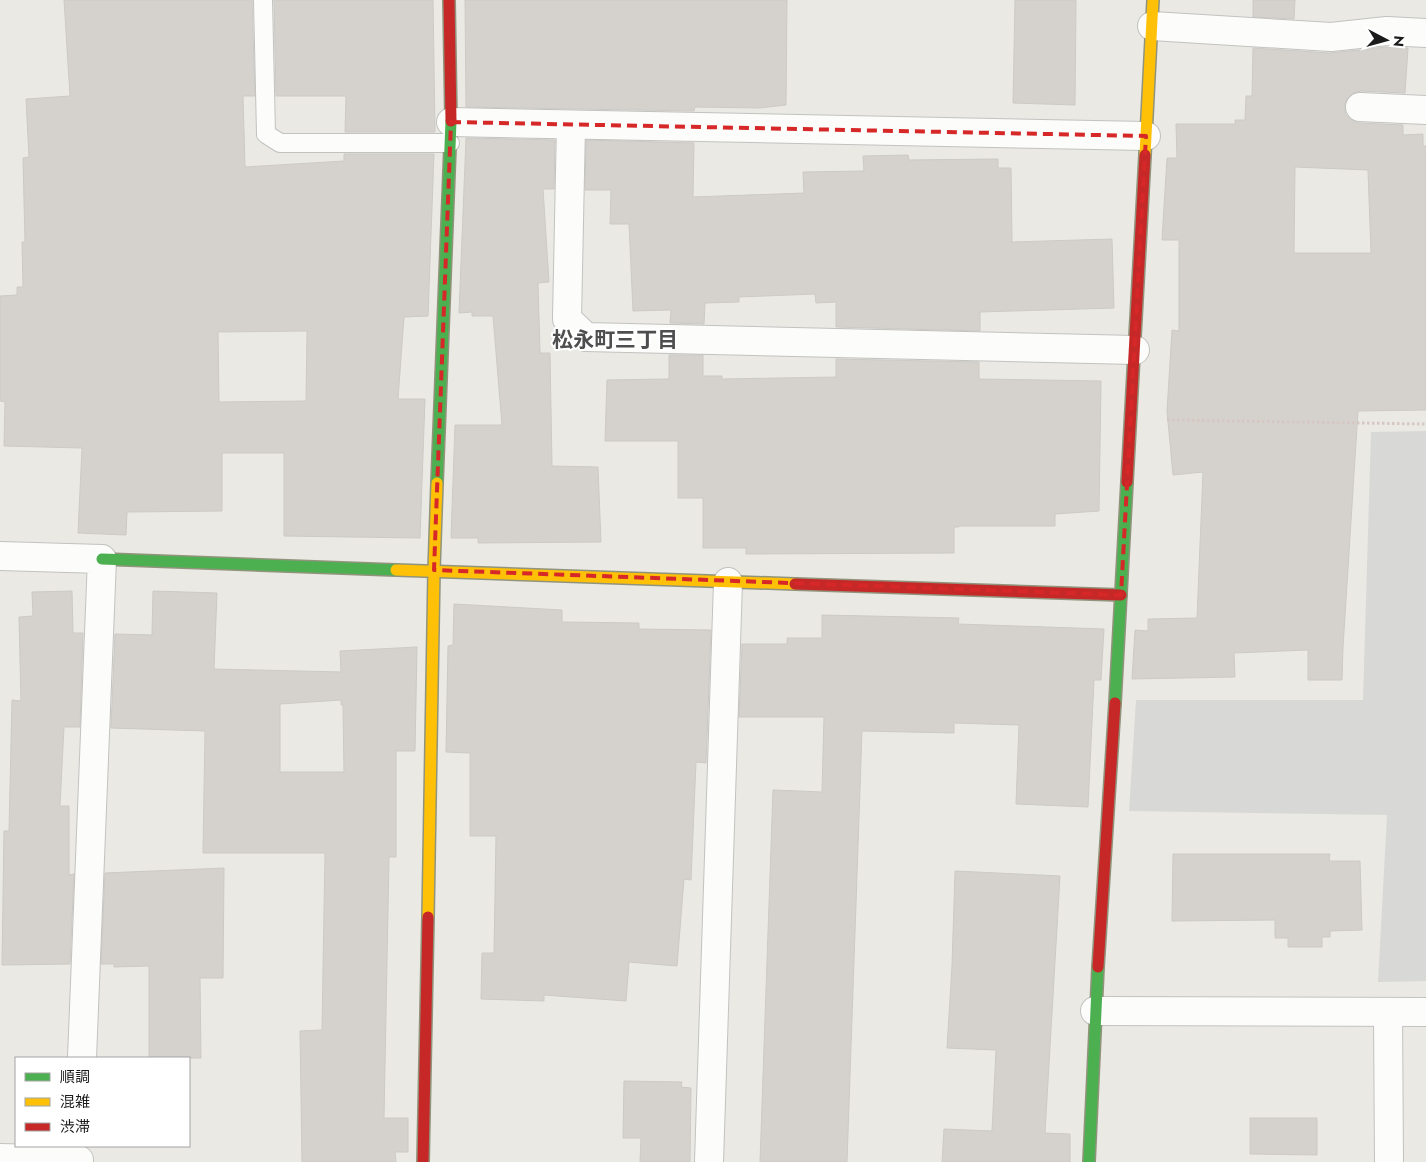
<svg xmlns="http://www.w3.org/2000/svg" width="1426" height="1162" font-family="Jost,'Noto Sans JP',sans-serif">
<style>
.parking{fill:#d8d8d6}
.building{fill:#d5d2ce;stroke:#cdcac5;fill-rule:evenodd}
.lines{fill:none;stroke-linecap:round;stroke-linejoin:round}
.lane-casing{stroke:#c2c2c0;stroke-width:20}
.street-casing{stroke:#c2c2c0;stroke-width:30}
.fast-casing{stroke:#91947c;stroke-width:14}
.slow-casing{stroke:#91947c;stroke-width:14}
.jam-casing{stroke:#91947c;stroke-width:14}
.path{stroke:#d6c7c3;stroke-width:3;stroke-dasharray:2.5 2.5;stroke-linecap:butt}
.lane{stroke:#fcfcfb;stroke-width:18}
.street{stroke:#fcfcfb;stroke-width:28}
.fast{stroke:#4caf50;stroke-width:11}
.slow{stroke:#ffc107;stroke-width:11}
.jam{stroke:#c62828;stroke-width:11}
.marked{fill:none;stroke:#d62828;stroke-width:4;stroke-dasharray:10 6;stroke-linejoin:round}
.labels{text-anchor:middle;stroke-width:4;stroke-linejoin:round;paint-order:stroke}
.neighbourhood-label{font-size:21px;font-weight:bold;fill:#4e4e4e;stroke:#fff}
</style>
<rect width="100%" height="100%" fill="#eae9e4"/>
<path class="parking" d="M1426,431V981L1378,982L1387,815L1129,811L1136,700H1363L1371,432Z"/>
<g class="building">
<path d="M64,0H252L255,96H243L245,167L344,161V154H434L428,316L404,317L398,399H425L420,538L284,536V453H222V511L127,512L126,535L78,533L82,448L4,446L5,402L0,401V296L17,295V287H23L22,242H25L23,158L29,157L26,99L70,96ZM307,331L306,401L219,402L218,332Z"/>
<path d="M274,0H433L435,132H345L346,96H276Z"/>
<path d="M465,0H787L786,105L760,108L695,107L694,111L466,107Z"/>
<path d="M1015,0H1076L1075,105L1013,103Z"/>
<path d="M1253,0H1295L1294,19L1253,17Z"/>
<path d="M1387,47L1408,48L1405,93L1361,91L1353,93L1347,99L1344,107L1346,115L1352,120L1359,123L1403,125V135L1423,134V146H1426V410L1358,411L1343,647L1342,680H1308V650L1234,653L1235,677L1132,679L1135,630L1148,631V619L1197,618L1203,472L1173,475L1167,411L1172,330L1179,331V240H1162L1167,158H1177L1176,124H1235V120H1245L1246,96H1252L1253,48L1330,53ZM1295,167L1368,170L1371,253H1294Z"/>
<path d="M466,138L555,140L554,189H543L549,282L538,283L540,353H550L552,466L598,467L601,542L478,543V538H451L455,425H502L493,316H472V312L459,313Z"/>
<path d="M586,140L694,143L693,197L804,193L803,172L864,171L863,156L908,155L909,160L998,159V168H1011L1012,242L1112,239L1114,308L980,312V331L836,327V302L816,303L815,294L739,297V302L705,303L704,324L670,323L671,310L633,311L629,224H610L611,190H585Z"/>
<path d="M669,355H703V376H722V379L836,377V359L979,362V379L1101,381L1099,511L1055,514V526H959V527H954V553L746,554V548H703V498H678V441H605L607,380L669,379Z"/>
<path d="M72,591L73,633H83L80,727H64L60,806H69V875L74,874L70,964L2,965L4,831H9L12,700L21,701L19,617L33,616L32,592Z"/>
<path d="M153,591L217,593L214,669L341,672L340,651L417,647L415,751H396V857H389L384,1118H408V1152H395L396,1162H302L300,1031L322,1030L325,853H203L205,731L111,728L115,634L152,635ZM341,700V705H343L344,772H280V704Z"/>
<path d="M454,604L562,610V622L639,623V629L711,630L706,763L696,762L691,880L684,879L677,966L629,962L626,1001L544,995V1001L481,999L482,953H494L496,836H470V753L446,752L448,646L453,645Z"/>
<path d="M822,615L959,618L958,624L1104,629L1101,680H1094L1088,807L1016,804L1019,725L954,723V733L862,731L847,1162H760L773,790L822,792L824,717H739L742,644H787V638H822Z"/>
<path d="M1173,854H1330L1329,861H1360L1362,930L1330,931V937H1322V947H1288V938H1275V920L1172,921Z"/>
<path d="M224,868L223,978H200L201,1058H149V966L114,967V964H101L105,873Z"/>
<path d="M955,871L1060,876L1045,1133L1070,1134V1162H942L944,1129L992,1131L996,1050L947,1048L952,966Z"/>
<path d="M624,1081L682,1082L681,1087L691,1088L690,1162H640L641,1138H623Z"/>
<path d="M1250,1118H1317V1155L1250,1154Z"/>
</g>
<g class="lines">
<defs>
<path id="lane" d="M263,0L266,134L280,143H450"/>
<g id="street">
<path d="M1152,26L1331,37L1387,31L1426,33"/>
<path d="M1360,107L1426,110"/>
<path d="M451,122L1146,136"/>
<path d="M571,125L567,319L586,337L1135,350"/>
<path d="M0,556L102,559L82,1058"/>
<path d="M1095,1011L1426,1012"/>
<path d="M1388,1012L1389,1162"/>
<path d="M0,1158L79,1160"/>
<path d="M709,1162L728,582"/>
</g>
<g id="fast">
<path d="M437,483L451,121"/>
<path d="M102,559L396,570"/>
<path d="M1115,703L1127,482"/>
<path d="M1089,1162L1098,967"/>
</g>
<g id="slow">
<path d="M1145,155L1153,0"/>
<path d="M396,570L795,584"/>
<path d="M428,917L434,570L437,483"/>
</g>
<g id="jam">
<path d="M449,0L451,121"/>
<path d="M1127,482L1145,155"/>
<path d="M795,584L1121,595"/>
<path d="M1098,967L1115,703"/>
<path d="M423,1162L428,917"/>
</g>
</defs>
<use href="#lane" class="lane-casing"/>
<use href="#street" class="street-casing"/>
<use href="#fast" class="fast-casing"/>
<use href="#slow" class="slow-casing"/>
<use href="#jam" class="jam-casing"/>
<path class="path" d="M1167,420L1426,424"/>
<use href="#lane" class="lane"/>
<use href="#street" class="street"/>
<use href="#fast" class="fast"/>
<use href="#slow" class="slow"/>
<use href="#jam" class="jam"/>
</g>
<path class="marked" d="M451,122L1146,136L1121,595L434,570Z"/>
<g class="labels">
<g class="neighbourhood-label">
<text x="615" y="347">松永町三丁目</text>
</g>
</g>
<rect x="15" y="1057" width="175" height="90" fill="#ffffff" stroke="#a4a4a4"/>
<rect x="25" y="1073" width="25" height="8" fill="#4caf50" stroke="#a4a4a4"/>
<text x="60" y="1082" font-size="15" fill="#1b1b1b">順調</text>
<rect x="25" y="1098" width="25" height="8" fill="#ffc107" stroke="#a4a4a4"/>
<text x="60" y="1107" font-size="15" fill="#1b1b1b">混雑</text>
<rect x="25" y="1123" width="25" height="8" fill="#c62828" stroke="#a4a4a4"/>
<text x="60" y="1132" font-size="15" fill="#1b1b1b">渋滞</text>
<g transform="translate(1386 40) rotate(96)" stroke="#ffffff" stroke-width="4" paint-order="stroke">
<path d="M0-4L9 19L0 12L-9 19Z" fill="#1b1b1b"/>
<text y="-8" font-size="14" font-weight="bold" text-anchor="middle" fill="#1b1b1b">N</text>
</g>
</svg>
